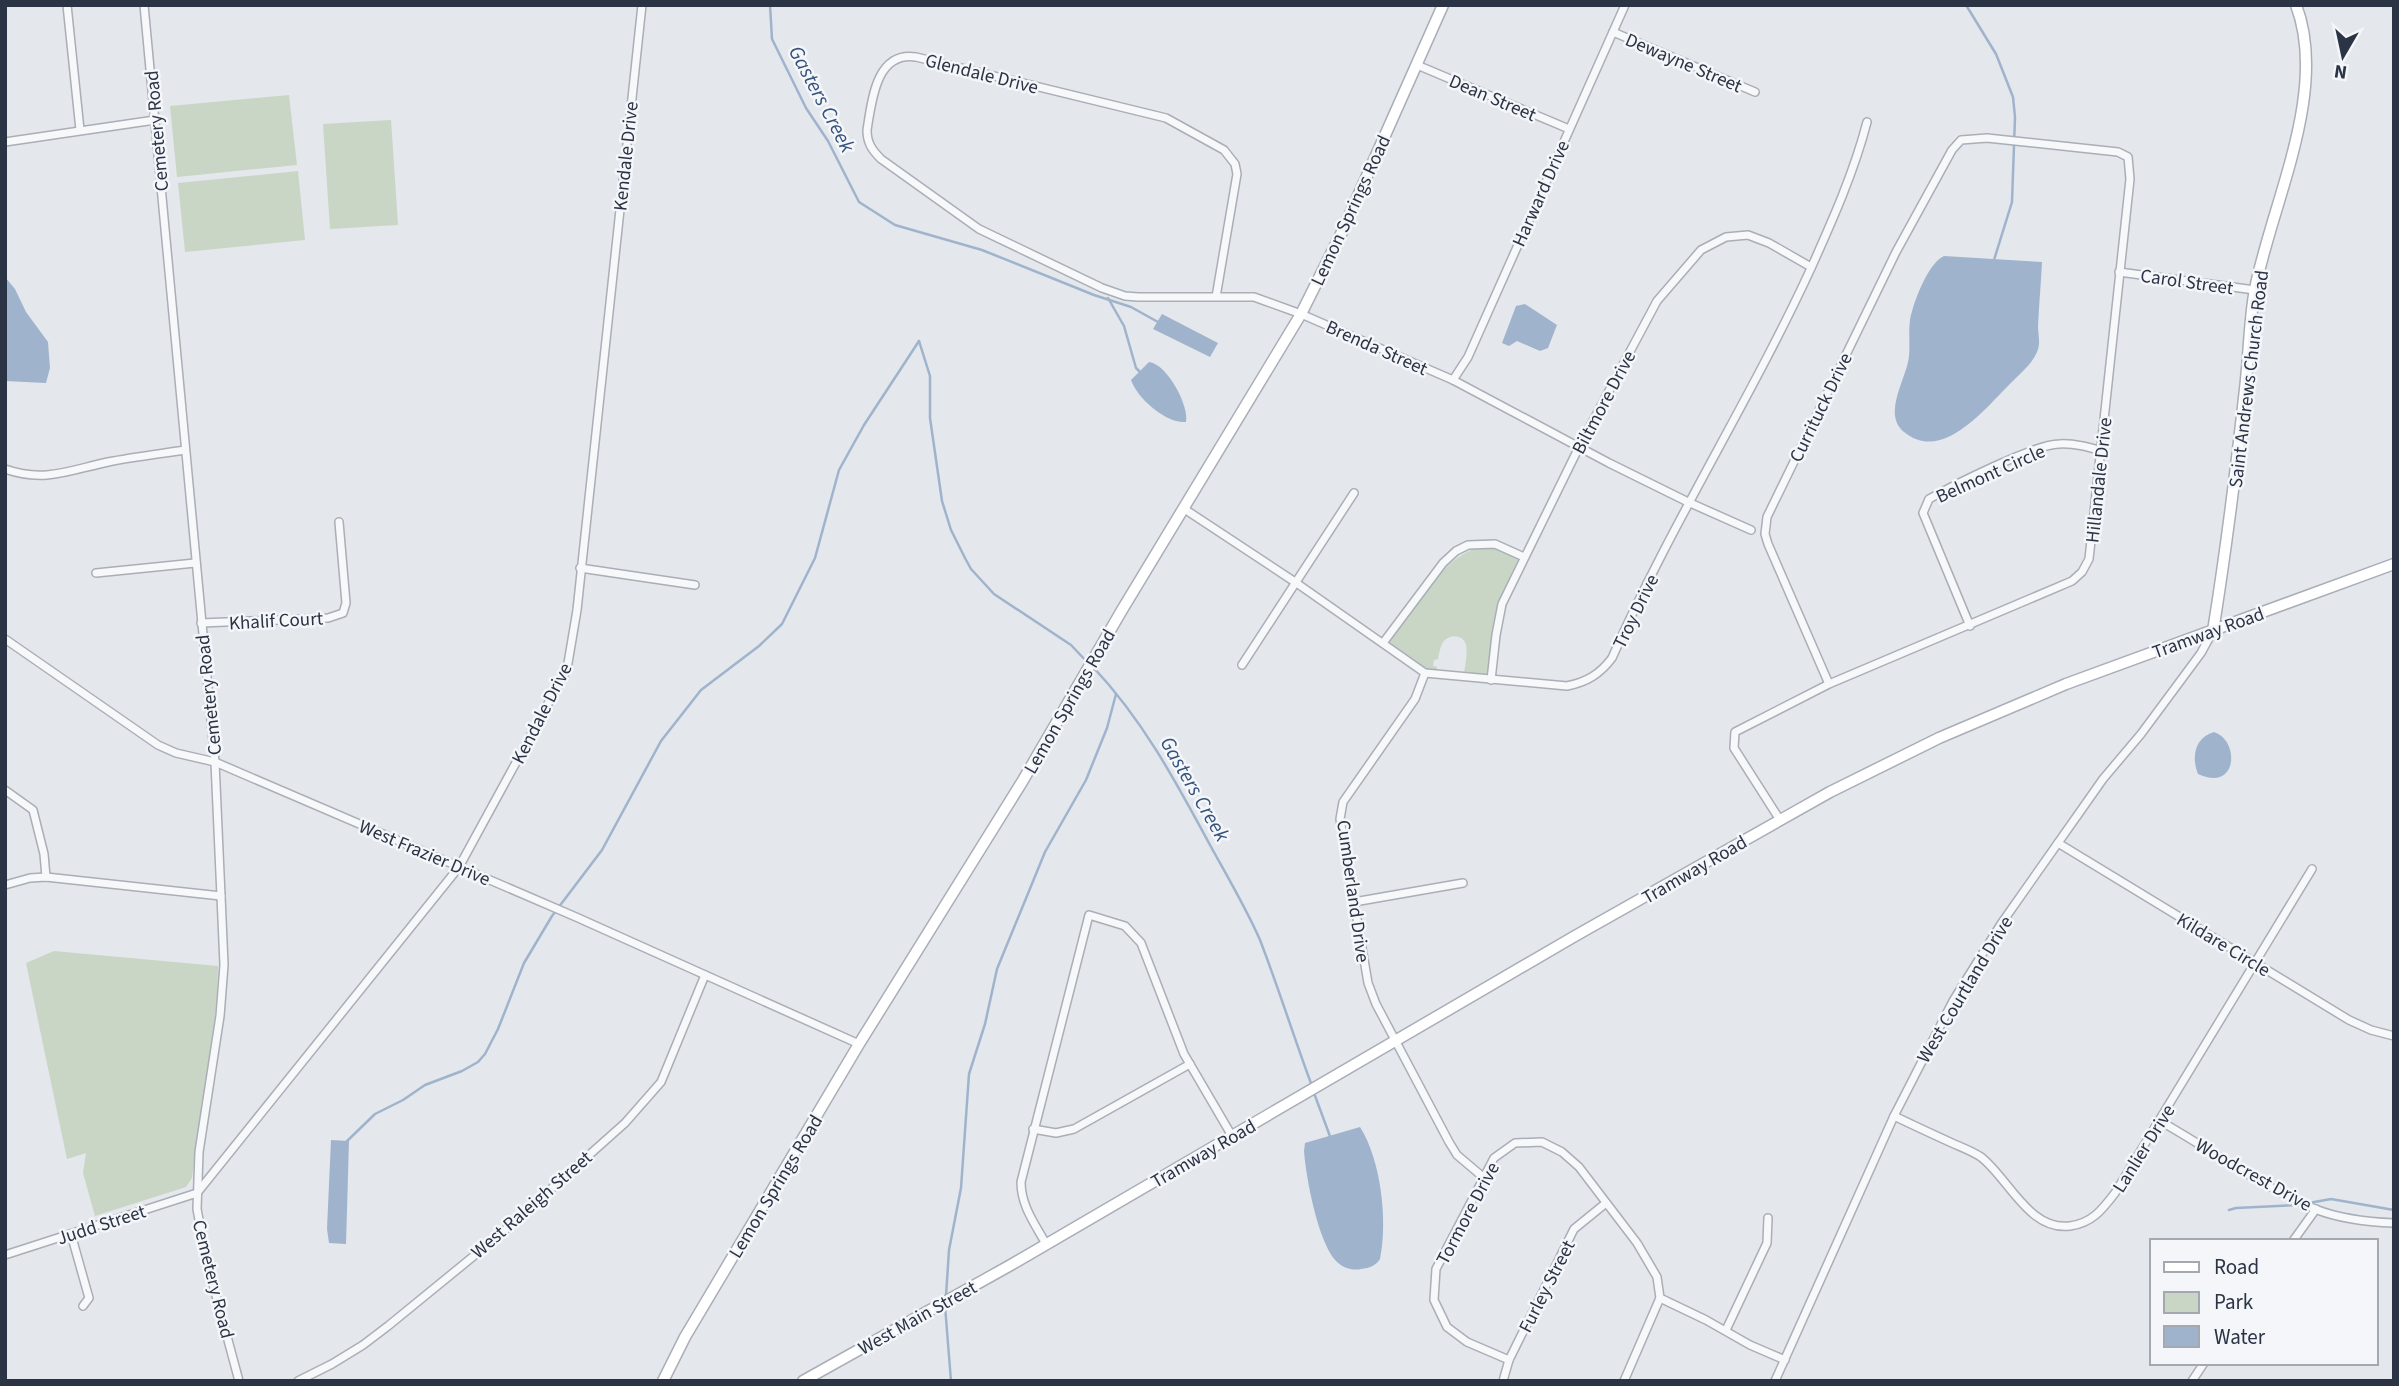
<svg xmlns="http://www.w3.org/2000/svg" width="2399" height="1386" font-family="'Source Sans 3',sans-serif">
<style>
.green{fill:#c9d6c5}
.water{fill:#9fb4cc}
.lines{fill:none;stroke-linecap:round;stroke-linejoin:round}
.stream{stroke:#9fb4cc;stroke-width:2.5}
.street-casing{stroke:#a9aeb7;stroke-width:10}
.secondary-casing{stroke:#a9aeb7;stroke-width:13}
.street{stroke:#f7f8fa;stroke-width:7}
.secondary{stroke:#fff;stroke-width:10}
.labels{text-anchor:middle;stroke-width:5;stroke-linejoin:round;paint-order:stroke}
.street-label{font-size:19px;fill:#2b3445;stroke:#f4f6f9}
.water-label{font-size:21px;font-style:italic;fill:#34527a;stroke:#f4f6f9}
</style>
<rect width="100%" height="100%" fill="#e4e7ec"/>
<g class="green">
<path d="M289,95L297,165L177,177L170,106Z"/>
<path d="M391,120L398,225L330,229L323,124Z"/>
<path d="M298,171L305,240L185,252L178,183Z"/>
<path d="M1481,547L1495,548L1519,560L1494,619L1488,677L1464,674C1465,666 1468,653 1466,645C1463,634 1449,634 1443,642C1440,647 1439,654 1438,659L1434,660L1433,666L1437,667V670L1427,669L1389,642C1412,611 1443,555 1481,547Z"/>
<path d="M54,951L218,966C217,1038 201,1108 192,1178L186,1187L95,1216L83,1173L86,1153L67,1159L26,963Z"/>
</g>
<g class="water">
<path d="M1944,256L2042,262C2041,283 2039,304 2038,326C2038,335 2041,343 2037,352C2031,366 2016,377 2006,388C1983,411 1941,463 1904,432C1883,415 1904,382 1908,362C1911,349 1908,334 1910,320C1913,303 1928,263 1944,256Z"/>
<path d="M5,277L15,289L26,312L48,342L50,368L46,383L5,381Z"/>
<path d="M1525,304L1557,325L1548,348L1540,351L1517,341L1509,346L1502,343L1516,306Z"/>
<path d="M1162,314L1218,343L1210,357L1153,329Z"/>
<path d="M1149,362C1167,364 1189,405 1186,422C1166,424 1137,398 1131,380Z"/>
<path d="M2214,732C2240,740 2238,793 2198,774C2191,757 2195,737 2214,732Z"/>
<path d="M1360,1127C1381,1160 1388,1221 1380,1259C1375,1266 1370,1268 1361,1269C1352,1271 1343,1268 1336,1261C1318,1242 1306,1178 1304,1151L1305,1143Z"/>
<path d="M331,1140L349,1141L346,1244L329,1243L327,1229Z"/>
</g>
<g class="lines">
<g class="stream">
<path d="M770,5L772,39L806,108L828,141L859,202L895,225L982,250L1094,295L1131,307L1158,322"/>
<path d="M1966,5L1996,54L2013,97L2015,117L2012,202L1994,260"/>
<path d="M1108,298L1124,326L1136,368L1140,372"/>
<path d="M919,341L930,376V418L942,501L951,530L965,558L971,569L994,594L1071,645L1088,663"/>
<path d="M1093,667C1143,720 1176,782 1210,845C1227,876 1246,908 1260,940C1279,989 1294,1038 1312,1086"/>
<path d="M1314,1093L1331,1139"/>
<path d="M345,1143L375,1114L403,1100L425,1085L462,1071L478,1062L485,1054L498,1029L524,963L552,916L602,850L661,741L701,690L759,646L782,624L815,558L839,470L864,425L919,341"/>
<path d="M2309,1203L2331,1199L2394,1210"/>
<path d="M2229,1210L2236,1208L2299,1205"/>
<path d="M946,1296L949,1250L961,1188L969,1074L985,1024L997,969L1045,852L1086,780L1107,728L1116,694"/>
<path d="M945,1306L951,1381"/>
</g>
<defs>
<g id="street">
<path d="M67,5L80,130"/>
<path d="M144,5L215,762L221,896L224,965L220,1016L199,1152L197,1209L207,1262L239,1381"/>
<path d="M1613,32L1755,92"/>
<path d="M1417,65L1569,129"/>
<path d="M5,142L155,120"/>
<path d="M2119,272L2255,290"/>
<path d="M1216,297L1237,174L1235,164L1224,150L1166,118L916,57C876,51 872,100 867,130C867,143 872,150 881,159L979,229L1102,288L1125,296L1138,297H1254L1301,314L1453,380L1609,463L1688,502L1751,530"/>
<path d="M1453,380L1468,357L1625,5"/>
<path d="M5,469C45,483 70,470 108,462C133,457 159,454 185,450"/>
<path d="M1183,508L1295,582L1425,673L1567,686C1587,682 1600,674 1612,658C1671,524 1751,399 1812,266C1833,219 1854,172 1867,122"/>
<path d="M580,568L695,585"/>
<path d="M96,573L195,563"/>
<path d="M201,623L328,618L343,613L346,603L339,522"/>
<path d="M1970,626L1923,513L1929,499C1952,486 2035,444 2059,444C2074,443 2088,447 2102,451"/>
<path d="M5,639L158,745L176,753L215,762L576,917L859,1044"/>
<path d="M1383,643L1443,563L1456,551L1468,545L1495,544L1524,557"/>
<path d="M1242,665L1354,493"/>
<path d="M1425,673L1415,699L1343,802L1340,819L1368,983L1376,1004L1449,1142L1457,1155L1483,1177"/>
<path d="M1491,680L1496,635L1502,604L1579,447L1657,301L1701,250L1726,237L1748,235L1769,243L1811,267"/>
<path d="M5,790L33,810L44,854L46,877"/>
<path d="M1780,820L1734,748L1735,732L1829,684L2072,581L2082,572L2089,559L2130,179L2128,157L2118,152L1987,138L1961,140L1952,150L1896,252L1767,517L1765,534L1768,544L1829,684"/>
<path d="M2058,843L2349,1020L2371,1030L2394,1036"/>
<path d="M5,885L30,878L46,877L221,896"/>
<path d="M1354,902L1463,883"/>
<path d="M1894,1116C1913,1125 1932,1134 1952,1143C1961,1147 1972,1151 1981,1157C2009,1179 2029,1231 2070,1226C2092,1223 2102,1210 2115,1193L2312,869"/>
<path d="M2160,1121C2211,1150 2261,1186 2315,1209C2340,1219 2367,1222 2394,1223"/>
<path d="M1033,1129L1056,1133L1074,1129L1190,1064"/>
<path d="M71,1234L89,1298L83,1306"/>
<path d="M2293,1241L2316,1209"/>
<path d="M1046,1244C1035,1224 1021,1206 1021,1182L1089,915L1125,926L1141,943L1184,1054L1232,1136"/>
<path d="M5,1255L197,1193L459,867L567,669L577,610L642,5"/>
<path d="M1660,1298L1706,1320L1750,1345L1785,1360"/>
<path d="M1726,1330L1767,1243L1768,1218"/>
<path d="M1509,1360L1467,1342L1447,1327L1434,1300L1436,1269L1494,1158L1515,1143L1542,1142L1562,1152L1579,1167L1637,1243L1657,1277L1660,1298L1624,1381"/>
<path d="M298,1381L332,1364L363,1345L388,1326L497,1237L625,1123L661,1082L705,975"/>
<path d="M1503,1381L1509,1360L1574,1229L1606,1203"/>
<path d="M1775,1381L1894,1116L1953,1001L2001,924L2103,779L2141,734L2201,653L2213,631"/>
<path d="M2192,1381L2204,1363"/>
</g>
<g id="secondary">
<path d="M2213,631C2226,551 2236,470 2245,389C2249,356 2249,322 2255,289C2272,203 2329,91 2296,5"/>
<path d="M663,1381L685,1337L859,1044L1022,782L1122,610L1301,314L1342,232L1443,5"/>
<path d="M803,1381L1009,1266L1575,936L1830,792L1939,738L2066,684L2394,564"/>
</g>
</defs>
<use href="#street" class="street-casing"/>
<use href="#secondary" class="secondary-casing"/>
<use href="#street" class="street"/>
<use href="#secondary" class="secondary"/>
</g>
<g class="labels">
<g class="street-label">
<text transform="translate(1684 62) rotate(23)" y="7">Dewayne Street</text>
<text transform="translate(982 73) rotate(14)" y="7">Glendale Drive</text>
<text transform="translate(1493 97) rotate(23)" y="7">Dean Street</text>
<text transform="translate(156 131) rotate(-95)" y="7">Cemetery Road</text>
<text transform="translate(625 156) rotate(-84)" y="7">Kendale Drive</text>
<text transform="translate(1540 193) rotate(-66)" y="7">Harward Drive</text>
<text transform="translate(1350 210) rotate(-65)" y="7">Lemon Springs Road</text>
<text transform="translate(2187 281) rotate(8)" y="7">Carol Street</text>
<text transform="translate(1377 347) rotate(24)" y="7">Brenda Street</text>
<text transform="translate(2248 379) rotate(-83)" y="7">Saint Andrews Church Road</text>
<text transform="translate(1603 402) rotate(-62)" y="7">Biltmore Drive</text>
<text transform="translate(1820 407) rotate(-64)" y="7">Currituck Drive</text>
<text transform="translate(1990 473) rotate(-24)" y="7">Belmont Circle</text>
<text transform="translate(2098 480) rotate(-84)" y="7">Hillandale Drive</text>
<text transform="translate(1635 611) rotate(-64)" y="7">Troy Drive</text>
<text transform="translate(276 620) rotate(-3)" y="7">Khalif Court</text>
<text transform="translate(2208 632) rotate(-20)" y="7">Tramway Road</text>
<text transform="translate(208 695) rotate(-96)" y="7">Cemetery Road</text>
<text transform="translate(1069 701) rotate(-60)" y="7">Lemon Springs Road</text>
<text transform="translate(541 713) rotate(-63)" y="7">Kendale Drive</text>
<text transform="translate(425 852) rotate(23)" y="7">West Frazier Drive</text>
<text transform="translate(1694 869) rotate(-30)" y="7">Tramway Road</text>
<text transform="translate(1354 891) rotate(82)" y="7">Cumberland Drive</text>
<text transform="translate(2224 944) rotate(31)" y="7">Kildare Circle</text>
<text transform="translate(1964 989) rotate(-59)" y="7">West Courtland Drive</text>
<text transform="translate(2143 1148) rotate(-58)" y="7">Lanlier Drive</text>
<text transform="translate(1203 1153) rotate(-30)" y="7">Tramway Road</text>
<text transform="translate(2254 1174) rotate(29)" y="7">Woodcrest Drive</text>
<text transform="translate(775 1186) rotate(-59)" y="7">Lemon Springs Road</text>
<text transform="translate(531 1204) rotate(-41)" y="7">West Raleigh Street</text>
<text transform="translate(1467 1213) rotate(-62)" y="7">Tormore Drive</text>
<text transform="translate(101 1224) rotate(-18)" y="7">Judd Street</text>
<text transform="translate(214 1279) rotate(76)" y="7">Cemetery Road</text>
<text transform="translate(1546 1286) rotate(-63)" y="7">Furley Street</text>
<text transform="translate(917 1317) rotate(-29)" y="7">West Main Street</text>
</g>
<g class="water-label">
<text transform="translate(822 99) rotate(62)" y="7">Gasters Creek</text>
<text transform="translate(1195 789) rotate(60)" y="7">Gasters Creek</text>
</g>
</g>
<rect width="2399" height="1386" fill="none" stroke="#2b3445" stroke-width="14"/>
<rect x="2150" y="1239" width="228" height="126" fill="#f4f6f9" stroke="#a4a8b1" stroke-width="2"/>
<rect x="2164" y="1262" width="35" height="10" fill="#ffffff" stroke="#a4a8b1" stroke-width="2"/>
<text x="2214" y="1274" font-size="21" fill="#2b3445">Road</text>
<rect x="2164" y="1292" width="35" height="21" fill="#c9d6c5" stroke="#a4a8b1" stroke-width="2"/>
<text x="2214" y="1309" font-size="21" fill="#2b3445">Park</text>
<rect x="2164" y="1326" width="35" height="21" fill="#9fb4cc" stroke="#a4a8b1" stroke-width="2"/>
<text x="2214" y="1344" font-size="21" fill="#2b3445">Water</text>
<g transform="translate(2343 56) rotate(189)" stroke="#f4f6f9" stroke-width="5" paint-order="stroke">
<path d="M0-5L12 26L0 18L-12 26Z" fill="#2b3445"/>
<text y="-10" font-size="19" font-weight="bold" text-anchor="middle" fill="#2b3445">N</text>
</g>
</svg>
